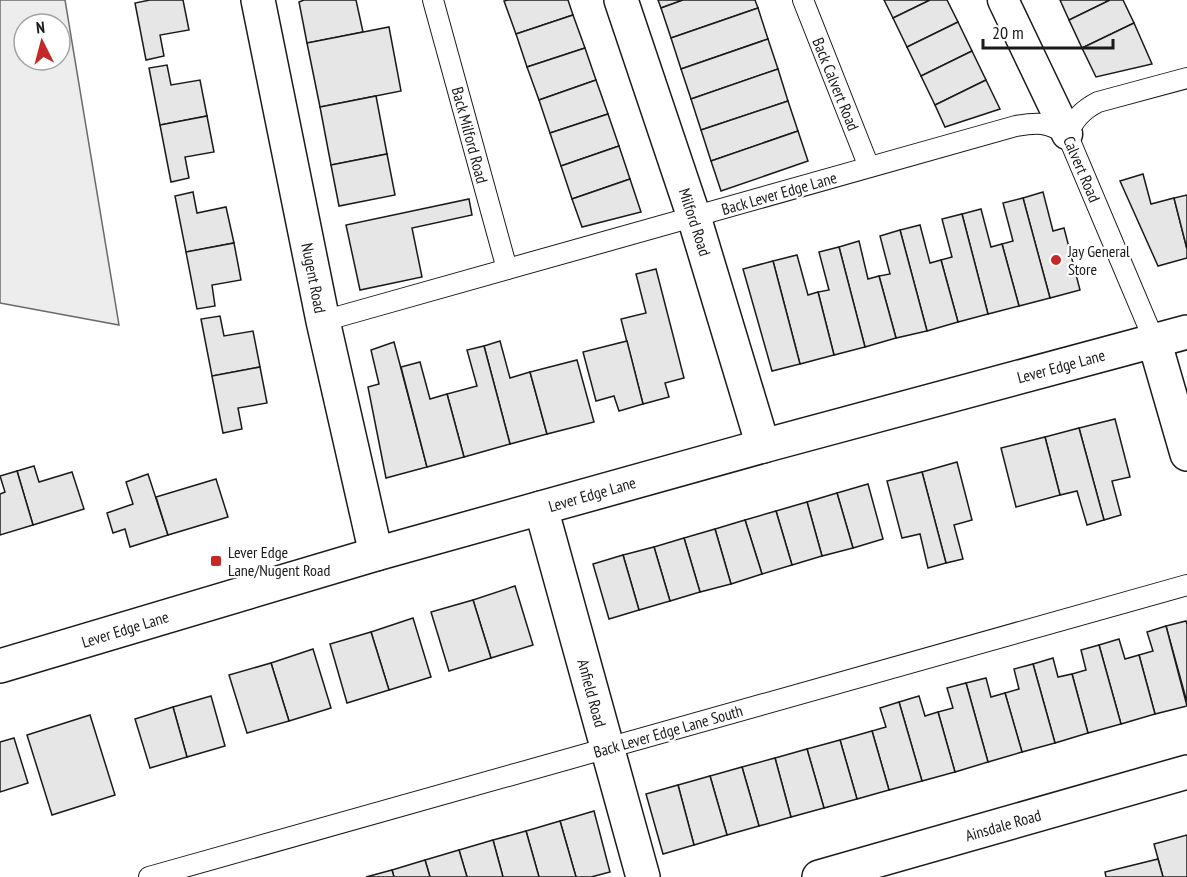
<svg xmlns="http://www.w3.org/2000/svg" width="1187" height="877" font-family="'PT Sans Narrow',sans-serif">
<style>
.built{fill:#ededed;stroke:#6a6a6a;stroke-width:1.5;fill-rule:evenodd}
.building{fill:#e6e6e6;stroke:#1a1a1a;stroke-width:1.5}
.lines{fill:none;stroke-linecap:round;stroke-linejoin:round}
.service-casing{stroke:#1a1a1a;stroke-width:22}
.pedestrian-casing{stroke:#1a1a1a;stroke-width:33}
.minor-casing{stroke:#1a1a1a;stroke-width:36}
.tertiary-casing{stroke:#1a1a1a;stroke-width:36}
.service{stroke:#fff;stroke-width:20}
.pedestrian{stroke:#fff;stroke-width:30}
.minor{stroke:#fff;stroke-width:33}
.tertiary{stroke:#fff;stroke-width:33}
.poi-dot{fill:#c62828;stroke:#fff;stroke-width:2}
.labels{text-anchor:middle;stroke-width:4.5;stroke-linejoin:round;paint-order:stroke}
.street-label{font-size:16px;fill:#1a1a1a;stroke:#fff}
.poi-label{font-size:16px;fill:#1a1a1a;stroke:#fff;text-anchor:start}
</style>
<rect width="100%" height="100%" fill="#fff"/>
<path class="built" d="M0,0H65L119,325L0,303ZM24,24H60V60H24Z"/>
<g class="building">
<path d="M150,0H183L189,30L160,35L164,56L146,60L135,3Z"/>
<path d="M304,0H356L363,32L307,43L299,2Z"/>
<path d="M508,0H568L573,15L516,34L504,1Z"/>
<path d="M658,0H683L661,8Z"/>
<path d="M683,0H755L758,8L671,38L661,8Z"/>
<path d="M884,0H930L893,18Z"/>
<path d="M930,0H947L958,22L907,47L893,18Z"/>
<path d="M1060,0H1110L1069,20Z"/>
<path d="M1110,0H1123L1134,23L1082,48L1069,20Z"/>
<path d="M758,8L768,39L681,69L671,38Z"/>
<path d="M573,15L585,48L527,67L516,34Z"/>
<path d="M958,22L972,51L921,76L907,47Z"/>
<path d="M1134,23L1152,64L1096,77L1082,48Z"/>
<path d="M389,27L401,91L320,107L307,43Z"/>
<path d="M768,39L778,69L691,99L681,69Z"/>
<path d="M585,48L596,80L539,100L527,67Z"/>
<path d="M972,51L986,80L935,105L921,76Z"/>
<path d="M167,65L171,85L200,80L207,116L160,125L149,68Z"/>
<path d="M778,69L788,101L701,130L691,99Z"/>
<path d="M596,80L608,114L550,133L539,100Z"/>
<path d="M986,80L1000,109L945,127L935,105Z"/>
<path d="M376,96L387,154L331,165L320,107Z"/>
<path d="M788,101L798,131L711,161L701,130Z"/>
<path d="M608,114L619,146L561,166L550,133Z"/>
<path d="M207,116L214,152L185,157L189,178L171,182L160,125Z"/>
<path d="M798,131L808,161L721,191L711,161Z"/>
<path d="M619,146L630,179L572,199L561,166Z"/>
<path d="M387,154L395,195L339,206L331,165Z"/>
<path d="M1143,174L1151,204L1174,198L1187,249V258L1158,266L1120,181Z"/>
<path d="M630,179L641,212L582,227L572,199Z"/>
<path d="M193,192L197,213L226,207L234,243L186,252L175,196Z"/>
<path d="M1043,192L1053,231L1064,228L1080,290L1050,298L1023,198Z"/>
<path d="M1187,195V249L1174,198Z"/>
<path d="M1023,198L1050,298L1019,306L1002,244L1013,241L1003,203Z"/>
<path d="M469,199L472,215L412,228L422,277L360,290L346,225Z"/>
<path d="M981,209L991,247L1002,244L1019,306L988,314L962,214Z"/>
<path d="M962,214L988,314L958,322L941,260L952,257L942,219Z"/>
<path d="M920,225L930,263L941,260L958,322L927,331L900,230Z"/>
<path d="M900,230L927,331L896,338L879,276L890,274L880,236Z"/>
<path d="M859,241L868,279L879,276L896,338L865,347L839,247Z"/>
<path d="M234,243L241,280L212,285L215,306L197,309L186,252Z"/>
<path d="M839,247L865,347L834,355L818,292L829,290L819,252Z"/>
<path d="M797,255L808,295L818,292L834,355L800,364L773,261Z"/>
<path d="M773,261L800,364L772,371L743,269Z"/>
<path d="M656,269L684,378L665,383L669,397L643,404L621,319L646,313L636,274Z"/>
<path d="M220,316L224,336L253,331L260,367L212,376L201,319Z"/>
<path d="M500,341L510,378L530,372L547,434L510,444L484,346Z"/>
<path d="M627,341L643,404L619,411L614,396L596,401L583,352Z"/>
<path d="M394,342L427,467L386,478L368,387L379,384L371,350Z"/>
<path d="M484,346L510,444L464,457L447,394L477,386L467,350Z"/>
<path d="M577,360L594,422L547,434L530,372Z"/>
<path d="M420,362L430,399L447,394L464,457L427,467L401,367Z"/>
<path d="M260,367L267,403L238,408L242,429L223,433L212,376Z"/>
<path d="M1115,419L1130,477L1112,481L1121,515L1104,520L1079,428Z"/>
<path d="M1079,428L1104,520L1087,525L1077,491L1060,495L1045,437Z"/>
<path d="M1045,437L1060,495L1016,507L1001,448Z"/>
<path d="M957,462L972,520L954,525L963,559L946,563L922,472Z"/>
<path d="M34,466L39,482L72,472L84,509L33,525L17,471Z"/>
<path d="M17,471L33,525L0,535V494L5,492L0,476Z"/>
<path d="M922,472L946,563L928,568L920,534L902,538L887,481Z"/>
<path d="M148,474L168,535L130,547L125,529L113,533L107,513L133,504L126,482Z"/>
<path d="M216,479L228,517L168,535L156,497Z"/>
<path d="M868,484L883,539L853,548L837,493Z"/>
<path d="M837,493L853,548L822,556L807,502Z"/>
<path d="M807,502L822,556L792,565L776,511Z"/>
<path d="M776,511L792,565L762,574L745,520Z"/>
<path d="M745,520L762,574L731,584L715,529Z"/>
<path d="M715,529L731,584L700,592L684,538Z"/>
<path d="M684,538L700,592L670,601L654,547Z"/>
<path d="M654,547L670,601L639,610L623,555Z"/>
<path d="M623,555L639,610L609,619L593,564Z"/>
<path d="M515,586L533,645L491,658L473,600Z"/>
<path d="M473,600L491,658L449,671L431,612Z"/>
<path d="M413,618L431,677L389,690L371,632Z"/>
<path d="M1186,621L1187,624V702L1166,626Z"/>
<path d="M1166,626L1187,706L1155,714L1139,655L1153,651L1147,632Z"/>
<path d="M371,632L389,690L347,703L330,644Z"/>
<path d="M1119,639L1125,659L1139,655L1155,714L1121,724L1099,645Z"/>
<path d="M1099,645L1121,724L1088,733L1072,674L1086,670L1081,650Z"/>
<path d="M313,649L331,708L289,721L271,663Z"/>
<path d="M1053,658L1058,677L1072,674L1088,733L1055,743L1033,664Z"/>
<path d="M271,663L289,721L247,733L229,675Z"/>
<path d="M1033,664L1055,743L1022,752L1005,693L1019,689L1014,669Z"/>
<path d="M986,678L991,697L1005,693L1022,752L988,762L966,683Z"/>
<path d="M966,683L988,762L955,772L938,712L953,708L947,688Z"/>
<path d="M211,696L225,746L187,757L173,707Z"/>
<path d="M919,696L925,716L938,712L955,772L922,781L899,702Z"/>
<path d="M899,702L922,781L889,790L872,731L886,727L880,708Z"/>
<path d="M173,707L187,757L150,768L135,719Z"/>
<path d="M90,715L115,795L52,815L27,735Z"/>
<path d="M872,731L889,790L857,799L840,740Z"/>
<path d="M14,738L28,783L0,792V742Z"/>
<path d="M840,740L857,799L824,808L807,749Z"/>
<path d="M807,749L824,808L791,817L775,758Z"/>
<path d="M775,758L791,817L759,826L742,767Z"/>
<path d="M742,767L759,826L727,835L710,776Z"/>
<path d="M710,776L727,835L694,845L678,785Z"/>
<path d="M678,785L694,845L663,854L646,794Z"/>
<path d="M594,811L610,872L591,877H576L560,821Z"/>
<path d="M560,821L576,877H539L526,831Z"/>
<path d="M526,831L539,877H503L493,840Z"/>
<path d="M1187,835V877H1163L1154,844Z"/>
<path d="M493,840L503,877H467L459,850Z"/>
<path d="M459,850L467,877H430L425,860Z"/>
<path d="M1158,859L1163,877H1106L1105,872Z"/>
<path d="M425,860L430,877H394L392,870Z"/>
<path d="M392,870L394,877H366Z"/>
</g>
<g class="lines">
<defs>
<g id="service">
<path d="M433,0L507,269"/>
<path d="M803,0L869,167"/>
<path d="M1067,134L1154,340"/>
<path d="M1067,134C1075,119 1082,110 1098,102L1187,78"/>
<path d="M323,321L1016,126C1038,122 1047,122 1067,134"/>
<path d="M149,877L1187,585"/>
</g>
<path id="pedestrian" d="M1003,0L1067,134"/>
<g id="minor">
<path d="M258,0L323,321L376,554"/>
<path d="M621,0L694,217L763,446"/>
<path d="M1154,340L1187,454"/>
<path d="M541,508L643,877"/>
<path d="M819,877L1187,772"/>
</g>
<path id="tertiary" d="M0,666L376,554L763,446L1187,332"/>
</defs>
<use href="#service" class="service-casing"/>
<use href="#pedestrian" class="pedestrian-casing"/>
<use href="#minor" class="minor-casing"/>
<use href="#tertiary" class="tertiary-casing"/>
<use href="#service" class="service"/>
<use href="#pedestrian" class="pedestrian"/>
<use href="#minor" class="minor"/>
<use href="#tertiary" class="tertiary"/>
</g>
<g class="poi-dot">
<circle cx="1056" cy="260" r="6"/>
<rect x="210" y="555" width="12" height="12" rx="3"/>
</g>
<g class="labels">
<g class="street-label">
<text transform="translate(836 84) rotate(68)" y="6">Back Calvert Road</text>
<text transform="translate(470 135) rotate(75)" y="6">Back Milford Road</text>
<text transform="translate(1082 169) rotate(67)" y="6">Calvert Road</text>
<text transform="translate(779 193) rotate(-16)" y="6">Back Lever Edge Lane</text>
<text transform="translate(695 222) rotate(72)" y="6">Milford Road</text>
<text transform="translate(314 278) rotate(79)" y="6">Nugent Road</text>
<text transform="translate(1061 366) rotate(-15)" y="6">Lever Edge Lane</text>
<text transform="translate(592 494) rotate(-16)" y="6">Lever Edge Lane</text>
<text transform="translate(125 629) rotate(-17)" y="6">Lever Edge Lane</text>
<text transform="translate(592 693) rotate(75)" y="6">Anfield Road</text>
<text transform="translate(668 731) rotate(-16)" y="6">Back Lever Edge Lane South</text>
<text transform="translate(1003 825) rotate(-16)" y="6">Ainsdale Road</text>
</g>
<g class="poi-label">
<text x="1068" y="257">Jay General<tspan x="1068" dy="18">Store</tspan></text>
<text x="228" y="558">Lever Edge<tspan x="228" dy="18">Lane/Nugent Road</tspan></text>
</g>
</g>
<g transform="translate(42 42) rotate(354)"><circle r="28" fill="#ffffff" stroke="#a3a3a3" stroke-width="1.5"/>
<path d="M0-4.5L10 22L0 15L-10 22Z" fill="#c62828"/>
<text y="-9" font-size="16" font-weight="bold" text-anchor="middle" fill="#1a1a1a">N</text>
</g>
<path d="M983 39v9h130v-9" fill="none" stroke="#1a1a1a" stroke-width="3"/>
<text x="992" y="39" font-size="18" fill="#1a1a1a" stroke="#ffffff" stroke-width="4.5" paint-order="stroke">20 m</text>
</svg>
